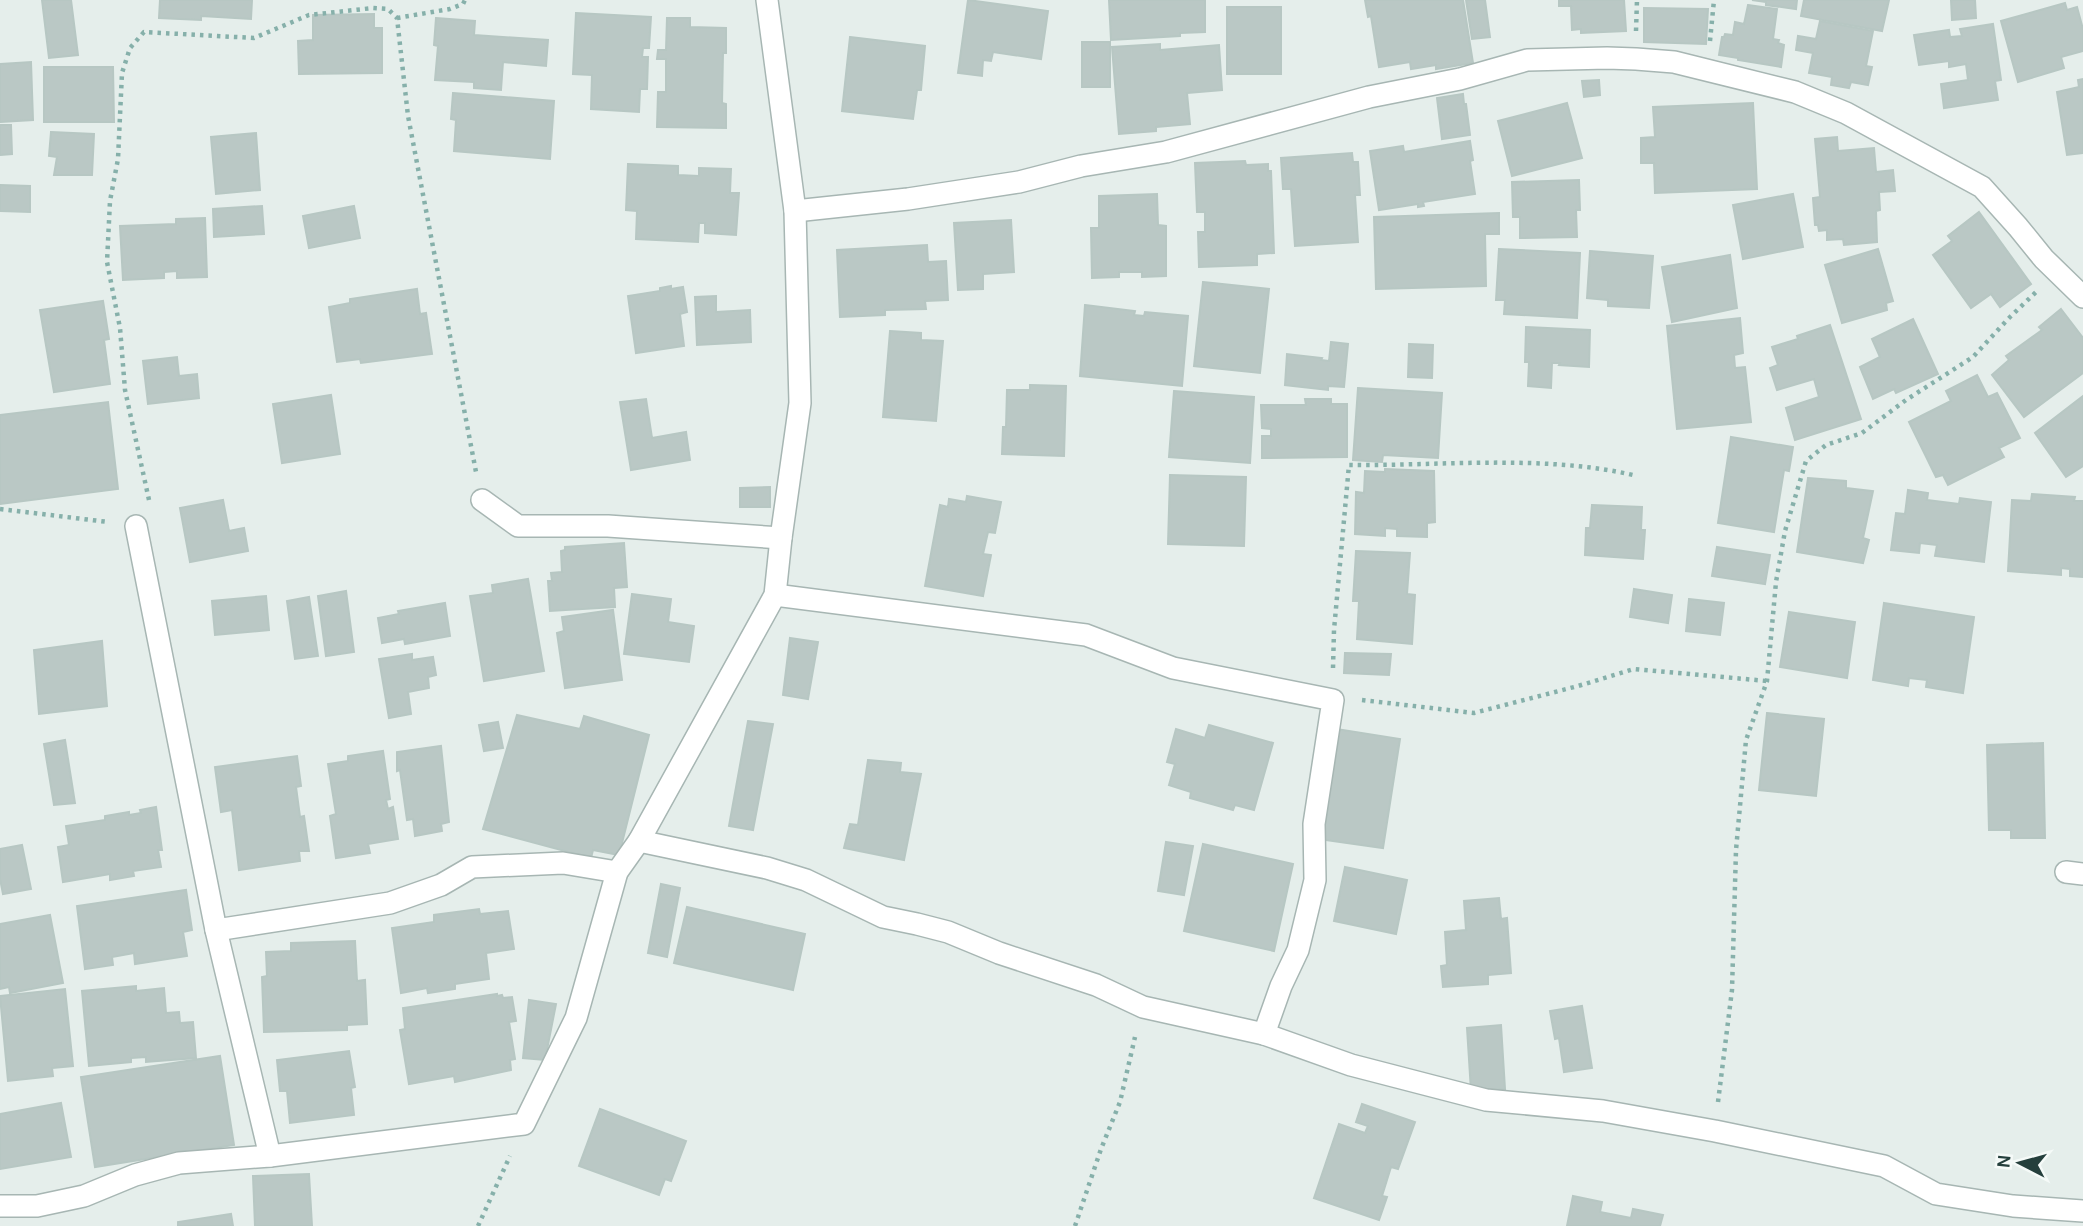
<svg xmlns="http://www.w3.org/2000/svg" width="2083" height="1226" font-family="Karla,sans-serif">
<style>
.building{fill:#bac8c5;stroke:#b7c7c3;stroke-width:2}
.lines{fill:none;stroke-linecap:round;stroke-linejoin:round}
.minor-casing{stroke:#a7b6b3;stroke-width:24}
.path{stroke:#86b0aa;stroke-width:4.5;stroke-dasharray:3.5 5;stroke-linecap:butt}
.minor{stroke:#fff;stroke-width:21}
</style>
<rect width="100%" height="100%" fill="#e5eeeb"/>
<g class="building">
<path d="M42,0H71L78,55L49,58Z"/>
<path d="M160,0H252L251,19L201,16V20L159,18Z"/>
<path d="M968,0L1048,11L1041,59L993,52L991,61L983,60L982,76L958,73Z"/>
<path d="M1109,0H1205V32L1180,33V36L1111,40Z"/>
<path d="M1365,0H1463L1473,63L1436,69V65L1411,69L1410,62L1379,67L1371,16L1368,17Z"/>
<path d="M1466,0H1485L1490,37L1472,39Z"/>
<path d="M1559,0H1624L1626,31L1581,33V29L1572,30L1571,6H1559Z"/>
<path d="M1752,0H1797L1796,9L1766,5V2Z"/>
<path d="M1804,0H1889L1882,31L1801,16Z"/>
<path d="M1951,0H1975L1976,18L1952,20Z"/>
<path d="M2065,3L2067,10L2077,7L2083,29V51L2061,57L2064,68L2018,82L2001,21Z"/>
<path d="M1748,5L1777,9L1773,39L1779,40L1778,43L1784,45L1781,67L1738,60V58L1719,55L1722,37H1724L1725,34L1733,35L1735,22L1744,24Z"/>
<rect x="1227" y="7" width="54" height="67"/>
<path d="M1644,8L1708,9L1706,44L1644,42Z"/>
<path d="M576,13L651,17L649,48H643L642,57H648L647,89H640L639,112L591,109L592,75L573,74Z"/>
<path d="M374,14V28H382V73L299,74L298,41L313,40V15Z"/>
<path d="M436,18L475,21L474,35L548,40L546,66L503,62L501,90L474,88V82L435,80L438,46L434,45Z"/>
<path d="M667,18H690V27L726,28V53H723L722,103L726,104V128L657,127L658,92H666V59H657L658,50H666Z"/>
<path d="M1820,21L1873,31L1866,66L1872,67L1868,85L1851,82L1849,88L1831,85L1832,77L1809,73L1813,53L1796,50L1798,36L1816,39Z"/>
<path d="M1993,24L2001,80L1995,81L1998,100L1944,108L1941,84L1968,80L1966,64L1949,67V61L1919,65L1914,35L1949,30L1950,37L1962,36L1960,29Z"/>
<path d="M850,37L925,46L921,90H917L913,119L842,111Z"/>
<rect x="1082" y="42" width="28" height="45"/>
<path d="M1160,44V50L1219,45L1222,90L1187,93L1190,124L1156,127V131L1119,134L1112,47Z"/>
<path d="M31,62L33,120L0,122V64Z"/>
<path d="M44,67H113L114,122H44Z"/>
<path d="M2083,79V153L2067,155L2057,92L2079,87L2078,80Z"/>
<path d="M1599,80L1600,95L1584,97L1582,81Z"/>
<path d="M453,93L554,101L550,159L454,151L456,120L451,119Z"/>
<path d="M1463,94L1464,104H1466L1470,135L1442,139L1437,98Z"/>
<path d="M1567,103L1582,158L1512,176L1498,121Z"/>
<path d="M1753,103L1757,189L1655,193L1654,163H1641V138L1655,137L1653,107Z"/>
<path d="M0,125H11L12,154L0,155Z"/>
<path d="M51,132L94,134L92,175H54L57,157L49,156Z"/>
<path d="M256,133L260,190L216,194L211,137Z"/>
<path d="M1837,137L1838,151L1874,148L1876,172L1893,170L1895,191L1879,192L1880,210L1876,211L1877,242L1844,245L1843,239L1827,240V230L1819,231L1818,225H1815L1813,198L1820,197L1815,139Z"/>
<path d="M1470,141L1473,160L1470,161L1475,194L1423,202L1424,206L1418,207V204L1379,210L1370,151L1403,146L1404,152Z"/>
<path d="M1352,153L1353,162H1358L1360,195H1355L1358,242L1295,246L1291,189H1283L1281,158Z"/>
<path d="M1245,161L1246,165L1268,164V171H1271L1274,253L1257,254V265L1199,267L1198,232H1205V212H1197L1195,163Z"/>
<path d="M628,164L678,166V175L699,176V168L731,169L730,193H739L736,235L705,233V223H699L698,242L636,239L637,211L626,210Z"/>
<path d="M1579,180L1580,210H1576L1577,237L1520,238V217H1513L1512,182Z"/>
<path d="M0,185L30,186V212L0,211Z"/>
<path d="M1157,194L1158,225L1166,226V276L1142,277V272H1119V277L1092,278L1091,228H1099V196Z"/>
<path d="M1793,194L1803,247L1743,259L1733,205Z"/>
<path d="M262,206L264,234L214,237L213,209Z"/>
<path d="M354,206L360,238L309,248L303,216Z"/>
<path d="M1979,212L2031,284L2000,307L1991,294L1971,308L1933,255L1952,241L1948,236Z"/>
<path d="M1499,213V234H1485L1486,286L1376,289L1374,217Z"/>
<path d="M205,218L207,277L177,278V271L164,272V278L123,280L120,226L176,224V219Z"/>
<path d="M1011,220L1014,272L983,274V289L958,290L954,223Z"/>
<path d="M927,245L928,262L946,261L948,300L925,301L926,309L885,310V315L840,317L837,250Z"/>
<path d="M1499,249L1580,253L1577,318L1504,314L1505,300H1496Z"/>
<path d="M1878,249L1893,301L1886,303L1887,310L1842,323L1825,265Z"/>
<path d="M1590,251L1653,256L1649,308L1608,306V300L1587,298Z"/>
<path d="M1730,255L1737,308L1672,322L1662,267Z"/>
<path d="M1203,282L1269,289L1260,373L1194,366Z"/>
<path d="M671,286V289L683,287L687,312L680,314L684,346L636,353L628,296L660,291V288Z"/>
<path d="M417,289L420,314L426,313L432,354L361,363L360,359L337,362L329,307L350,303V299Z"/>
<path d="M716,296V312L750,310L751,342L697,345L695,297Z"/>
<path d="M103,301L109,339L104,340L110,384L54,392L40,310Z"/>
<path d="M1085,305L1135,311L1134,315L1144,316L1145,312L1188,316L1182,386L1080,376Z"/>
<path d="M2061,309L2083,338V373L2024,417L1992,375L2009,360L2006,356L2042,330L2039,327Z"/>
<path d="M1740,318L1743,353L1734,355L1735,368L1745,367L1751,422L1677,429L1667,326Z"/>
<path d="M1913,319L1938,374L1896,393L1894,389L1873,399L1860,367L1880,357L1872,339Z"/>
<path d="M1830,325L1861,419L1795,440L1786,408L1819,397L1814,379L1777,390L1770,368L1778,365L1772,347L1798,339L1797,336Z"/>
<path d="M1526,327L1590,330L1589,367L1559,365L1560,363H1552L1551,388L1528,386L1529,362H1525Z"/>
<path d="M890,331L921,333V340L943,341L936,421L883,417Z"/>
<path d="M1331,342L1348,344L1344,387L1328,386V390L1285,385L1287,354L1322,358L1321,360L1329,361Z"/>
<path d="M1409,344L1433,345L1432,378L1408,377Z"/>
<path d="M177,357L179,376L197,374L199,398L148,404L143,361Z"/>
<path d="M1977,375L1988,397L1997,393L2020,438L1999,448L2004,457L1948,485L1943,475L1936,477L1909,422L1951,401L1946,391Z"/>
<path d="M1030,385L1066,386L1064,456L1002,454L1003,427H1006L1007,390H1030Z"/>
<path d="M1358,388L1442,393L1438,458L1383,455L1382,462L1353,460Z"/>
<path d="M1174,391L1254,397L1250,463L1169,457Z"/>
<path d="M331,395L340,454L282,463L273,404Z"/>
<path d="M2083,396V466L2066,477L2035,433Z"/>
<path d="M646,399L652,438L686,432L690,460L631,470L620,402Z"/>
<path d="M1305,399H1331V404H1347V457L1262,458V436H1271V429L1262,428L1261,405H1306Z"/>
<path d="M108,402L118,489L0,504V415Z"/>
<path d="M1731,437L1793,447L1789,471L1784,470L1774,532L1718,523Z"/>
<path d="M1385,469L1434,471L1435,522L1427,523V537L1397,536V529L1385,528V536L1355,534L1356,492L1364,493L1365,471L1385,472Z"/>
<path d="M1170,475L1246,477L1244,546L1168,544Z"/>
<path d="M1808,478L1846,481V488L1873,491L1863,538L1869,540L1863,563L1797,552Z"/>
<path d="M770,487V507H740V488Z"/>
<path d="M1908,490L1928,493L1927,500L1959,504L1960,498L1991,502L1984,562L1935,556L1937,545L1920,543L1919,553L1891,550L1896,513L1905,514Z"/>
<path d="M2032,494L2075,497L2074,501H2083V577L2070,576V569L2061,568V575L2008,571L2012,500L2031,501Z"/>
<path d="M967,496L1001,502L995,533L988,532L983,554L991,555L983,596L925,586L940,505L948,507L949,499L966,502Z"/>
<path d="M223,500L229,531L244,528L248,551L190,562L180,508Z"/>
<path d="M1592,505L1642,507L1641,530H1645L1643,559L1585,555L1586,528H1590Z"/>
<path d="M624,543L627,587L614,588L615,607L550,611L548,581H552L551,573L562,572L561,551L565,550V547Z"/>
<path d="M1717,547L1770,555L1765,584L1712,576Z"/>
<path d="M1356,551L1410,553L1407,594L1415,595L1412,644L1357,639L1359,601H1353Z"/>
<path d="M528,579L544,671L484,681L470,596L493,593L492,585Z"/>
<path d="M1634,589L1672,595L1668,623L1630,617Z"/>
<path d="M346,591L354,652L326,656L318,596Z"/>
<path d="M632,594L671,599L668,622L694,626L689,662L624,654Z"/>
<path d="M266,596L269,630L215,635L212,601Z"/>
<path d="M309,597L318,656L295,659L287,601Z"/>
<path d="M1689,599L1724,603L1720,635L1686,631Z"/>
<path d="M445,603L450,636L405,644L404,639L382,643L378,618L399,614L398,611Z"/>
<path d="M1884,603L1974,617L1963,693L1926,687L1927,680L1909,678L1908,686L1873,680Z"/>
<path d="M613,610L622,680L565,688L557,633L564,631L562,617Z"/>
<path d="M1789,612L1855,622L1847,678L1780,667Z"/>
<path d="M790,638L818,642L808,699L783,695Z"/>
<path d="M102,641L107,706L39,714L34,650Z"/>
<path d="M1345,653L1391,654L1389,675L1344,673Z"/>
<path d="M412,654V660L433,657L436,675L428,677L429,688L408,692L411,714L389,718L379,659Z"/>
<path d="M1767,713L1824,719L1816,796L1759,790Z"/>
<path d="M517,715L580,729L584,716L649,735L619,855L593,850L591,858L483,829Z"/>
<path d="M748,721L773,724L753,830L729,826Z"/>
<path d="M498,722L503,748L484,751L479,725Z"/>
<path d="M1209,725L1273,743L1254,810L1235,805L1233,810L1190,798L1191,792L1169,785L1175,764L1167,762L1176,729L1205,738Z"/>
<path d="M1330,728L1400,739L1383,848L1318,839Z"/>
<path d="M65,740L75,803L54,805L44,744Z"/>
<path d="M2043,743L2045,838H2011V830H1989L1987,745Z"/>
<path d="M441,746L449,822L441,824L442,831L415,836L413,819L407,820L400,770L397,771V752Z"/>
<path d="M383,751L390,799L386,800L388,809L393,807L398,839L368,844L370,853L336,858L330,816L336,814L328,764L348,761V756Z"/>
<path d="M297,756L301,786L296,787L300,817L304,816L309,851H299L300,861L239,870L232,810L221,812L215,767Z"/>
<path d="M868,760L901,763L900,772L921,774L904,860L844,848L850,824L858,825Z"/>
<path d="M156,807L162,850H158L161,867L133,871L134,876L110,880V874L63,882L58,847L69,845L66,826L105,820V816L129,812V815L141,813L140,810Z"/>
<path d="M1166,842L1193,846L1184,895L1158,891Z"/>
<path d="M1203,844L1293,864L1274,951L1184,931Z"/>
<path d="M22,845L31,889L3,894L0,879V849Z"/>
<path d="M1345,867L1407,880L1396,934L1334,921Z"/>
<path d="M661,884L680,888L667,957L648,953Z"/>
<path d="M186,890L192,930L183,932L187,956L135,964L134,953L112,957L113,965L85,969L77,906Z"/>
<path d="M1499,898L1501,919L1507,918L1511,973L1488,975V984L1443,987L1441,966L1447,965L1445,932L1466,930L1464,901Z"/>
<path d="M687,907L805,934L793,990L674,963Z"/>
<path d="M479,909L480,914L508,911L514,949L486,953L489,979L455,984V989L428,993L427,988L401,993L392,928L434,922V915Z"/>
<path d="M50,915L63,983L10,993L9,987L0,989V924Z"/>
<path d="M355,941L357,981L365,980L367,1024L347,1025V1030L264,1032L262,977L267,976L266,952L291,951V943Z"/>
<path d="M136,986V991L164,988L166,1013L179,1012L180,1023L193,1022L196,1058L146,1062V1057L131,1058V1062L89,1066L82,991Z"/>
<path d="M65,989L73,1066L52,1068L53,1076L8,1081L0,996Z"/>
<path d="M497,994V996L502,995L503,998L512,997L516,1021L509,1022L515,1059L510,1060L511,1070L455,1082L454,1076L409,1084L400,1030L405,1029L403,1008Z"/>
<path d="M529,1000L556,1004L545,1060L523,1058Z"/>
<path d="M1582,1006L1592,1068L1564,1072L1559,1038L1555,1039L1550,1011Z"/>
<path d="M1501,1025L1505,1089L1471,1091L1467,1028Z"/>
<path d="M349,1051L355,1087L351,1088L354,1115L290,1123L287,1091H280L277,1060Z"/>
<path d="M220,1056L234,1145L95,1167L81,1077Z"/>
<path d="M61,1103L71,1157L0,1169V1114Z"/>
<path d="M1362,1104L1415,1122L1398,1169L1391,1167L1382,1196L1387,1197L1379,1220L1314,1198L1339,1124L1365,1133L1368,1126L1356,1122Z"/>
<path d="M600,1109L686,1141L671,1181L665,1179L659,1195L579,1166Z"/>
<path d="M309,1174L312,1226H255L253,1176Z"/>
<path d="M1573,1196L1602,1202L1600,1212L1631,1218L1633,1209L1663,1215L1660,1226H1567Z"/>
<path d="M231,1214L233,1226H178V1222Z"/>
</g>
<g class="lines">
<defs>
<g id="minor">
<path d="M795,211L908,199L1019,182L1081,166L1166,152L1369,97L1460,79L1527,60L1607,58L1636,59L1674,62L1795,92L1846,113L1982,187L2018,227L2044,259L2083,297"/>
<path d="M482,500L518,526H608L781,538"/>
<path d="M136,526L216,930L270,1156"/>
<path d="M775,595L1086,635L1173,668L1333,700L1314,824L1315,880L1298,950L1281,986L1264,1034"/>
<path d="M639,841L767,868L806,880L883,917L917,924L948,932L999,953L1096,985L1143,1007L1264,1034L1351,1065L1486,1100L1603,1111L1715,1131L1884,1166L1936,1194L2013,1206L2083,1211"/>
<path d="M2066,872L2083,874"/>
<path d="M216,930L390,903L441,885L472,867L563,863L617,872"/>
<path d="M0,1206H37L84,1196L135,1175L179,1163L270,1156L524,1124L576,1018L617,872L639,841L775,595L781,538L800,403L795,211L767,0"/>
</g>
</defs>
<use href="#minor" class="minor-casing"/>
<g class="path">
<path d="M397,18L450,9L463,4L465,0"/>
<path d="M1636,31L1637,0"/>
<path d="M1710,41L1714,0"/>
<path d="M149,500L125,390L120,328L107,262L110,201L118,159L122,73L130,48L144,32L254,38L309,15L373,8L388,9L397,18L408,116L476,472"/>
<path d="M0,509L108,522"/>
<path d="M1333,668L1334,630L1349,465C1441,466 1548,454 1637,476"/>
<path d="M1362,700L1474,713L1578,686L1634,669L1767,681"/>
<path d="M1718,1102L1732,990L1736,850L1746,740L1767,681L1776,582L1785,531L1806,461L1826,445L1862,433L1906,400L1973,357L2009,318L2036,292"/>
<path d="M478,1226L510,1156"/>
<path d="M1075,1226L1101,1149L1120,1102L1135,1037"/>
</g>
<use href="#minor" class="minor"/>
</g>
<g transform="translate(2020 1163) rotate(276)" stroke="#f5faf8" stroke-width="5" paint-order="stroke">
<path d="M0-5L12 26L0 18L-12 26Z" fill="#243f3c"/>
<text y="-10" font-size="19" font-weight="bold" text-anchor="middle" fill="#243f3c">N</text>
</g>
</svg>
